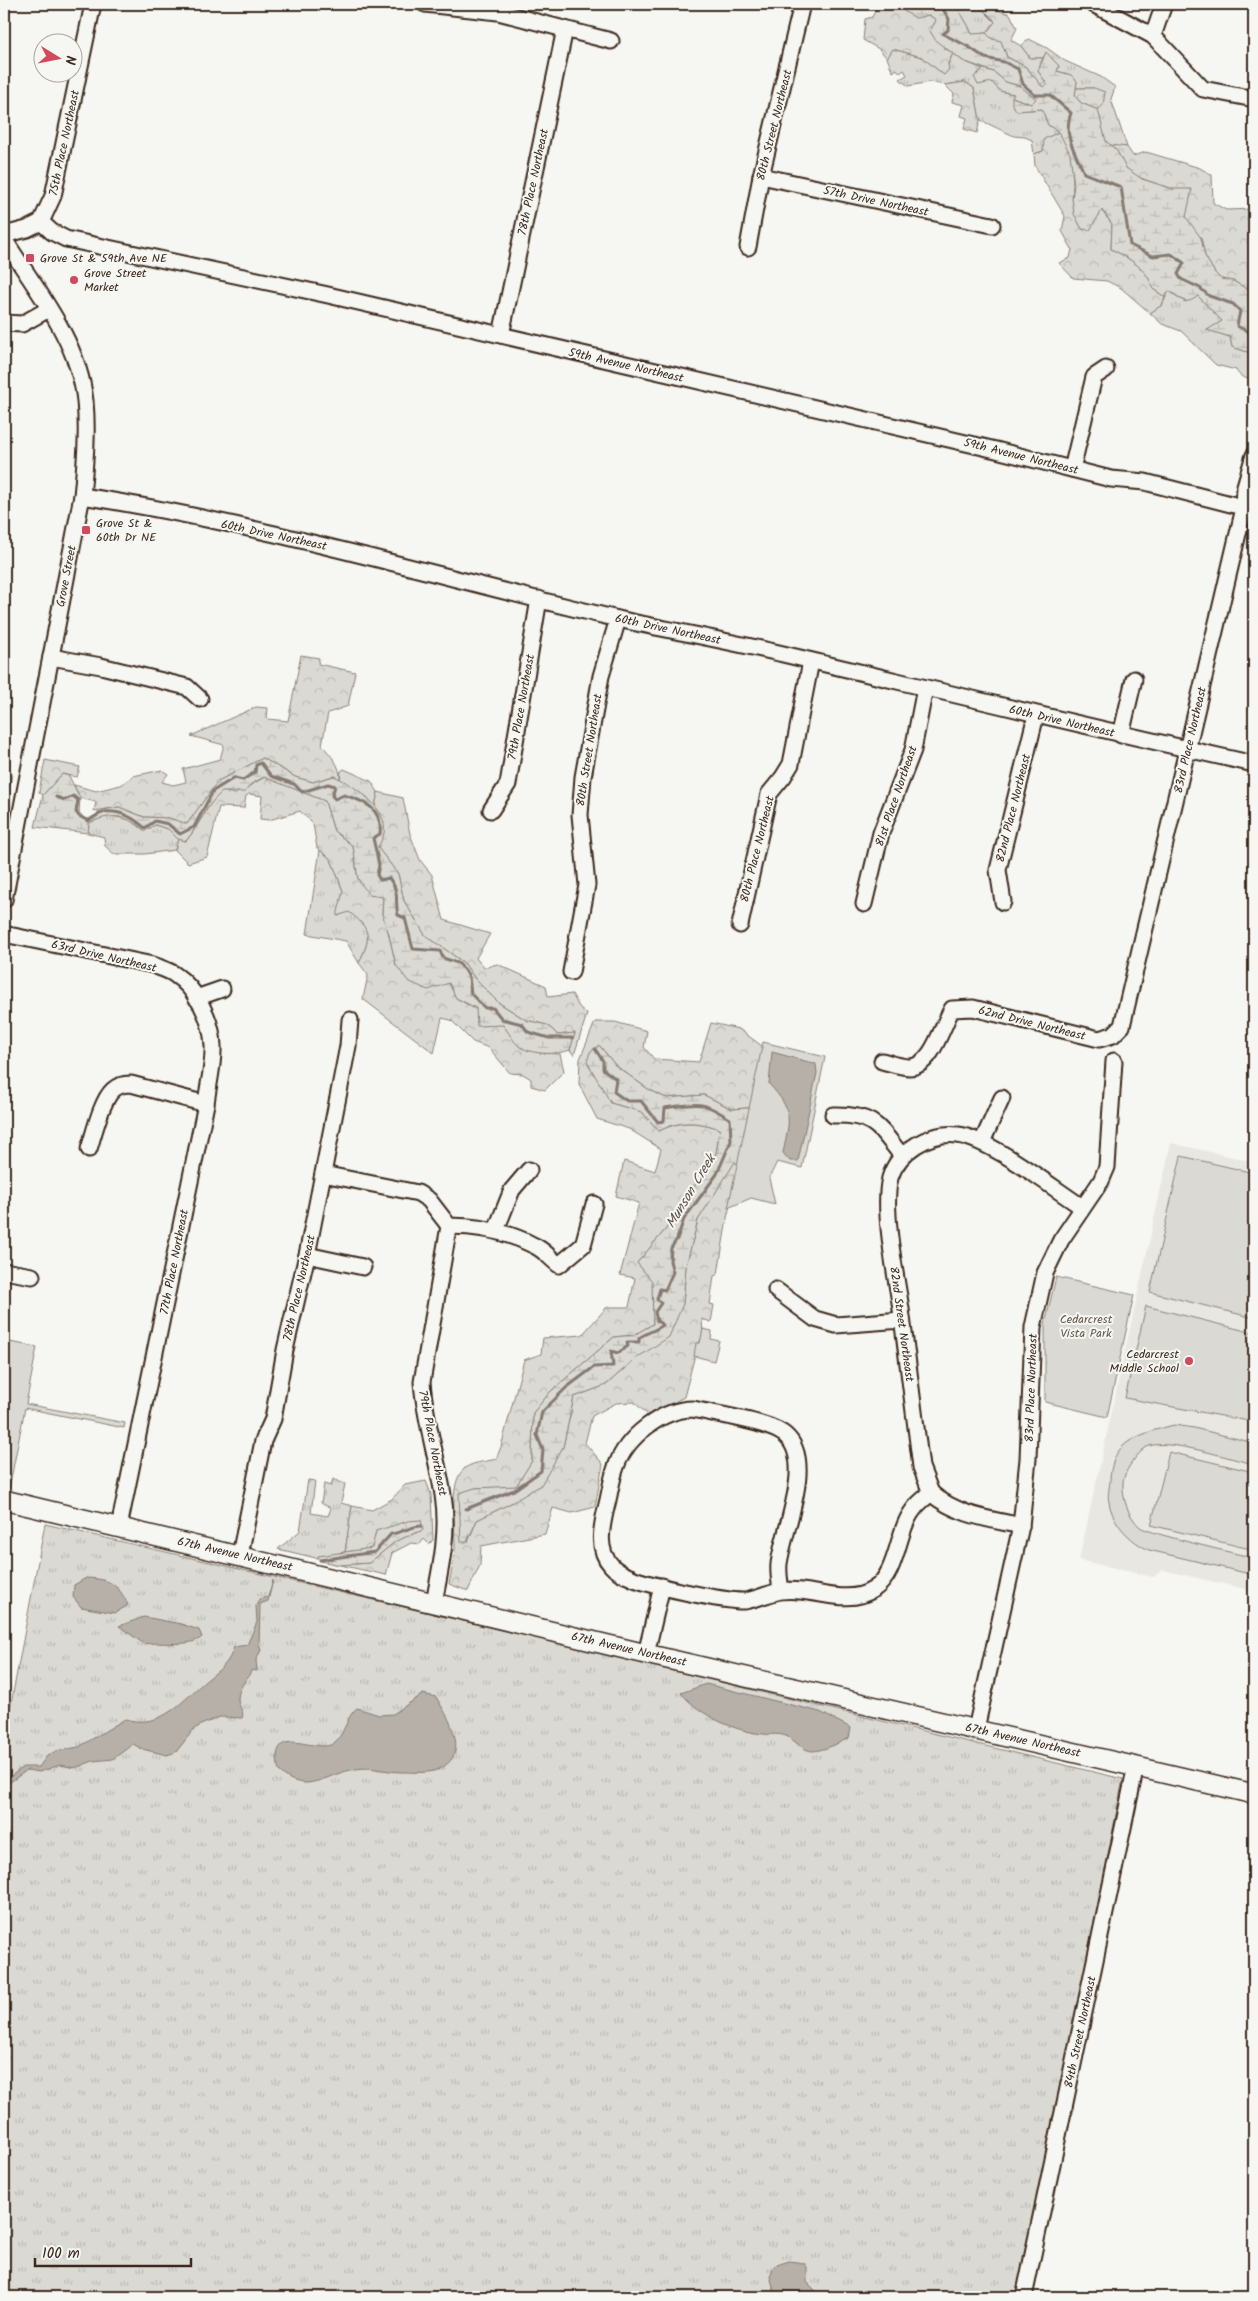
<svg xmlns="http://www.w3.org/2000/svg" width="1258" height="2301" font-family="Kalam,sans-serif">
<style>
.built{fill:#e8e7e2}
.grass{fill:url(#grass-tufts);stroke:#8a8278}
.forest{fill:url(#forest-crowns);stroke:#8a8278}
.wetland{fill:url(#wetland-marsh);stroke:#8a8278}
.park{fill:#dad9d3;stroke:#8a8278}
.water{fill:#b6b0a9;stroke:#857a71}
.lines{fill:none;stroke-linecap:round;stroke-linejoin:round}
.stream{stroke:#857a71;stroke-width:3}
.minor-casing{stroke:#3b2a1e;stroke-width:19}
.major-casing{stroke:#3b2a1e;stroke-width:22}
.minor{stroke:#f6f6f2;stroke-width:15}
.major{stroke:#f6f6f2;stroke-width:19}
.poi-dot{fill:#d1495b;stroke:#f6f6f2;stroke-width:2}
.labels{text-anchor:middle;stroke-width:4;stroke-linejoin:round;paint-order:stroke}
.street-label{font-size:12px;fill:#3b2a1e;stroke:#f6f6f2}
.poi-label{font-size:12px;fill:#3b2a1e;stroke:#f6f6f2;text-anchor:start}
.park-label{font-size:12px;fill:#63564b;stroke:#f6f6f2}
.water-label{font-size:14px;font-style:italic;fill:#605248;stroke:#f6f6f2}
</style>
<defs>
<pattern id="grass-tufts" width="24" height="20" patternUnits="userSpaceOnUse" patternTransform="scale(1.25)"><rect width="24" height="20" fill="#dad9d3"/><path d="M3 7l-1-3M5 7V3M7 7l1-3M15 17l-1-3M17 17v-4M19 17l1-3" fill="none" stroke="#bcbab5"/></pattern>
<pattern id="forest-crowns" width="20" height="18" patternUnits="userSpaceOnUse" patternTransform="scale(1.25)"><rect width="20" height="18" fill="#dad9d3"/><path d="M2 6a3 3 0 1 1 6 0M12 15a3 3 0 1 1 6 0" fill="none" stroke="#bcbab5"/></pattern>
<pattern id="wetland-marsh" width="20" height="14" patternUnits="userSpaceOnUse" patternTransform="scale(1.25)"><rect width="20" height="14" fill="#dad9d3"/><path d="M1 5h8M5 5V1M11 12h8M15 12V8" fill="none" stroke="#bcbab5"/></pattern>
</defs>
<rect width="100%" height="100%" fill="#f6f6f2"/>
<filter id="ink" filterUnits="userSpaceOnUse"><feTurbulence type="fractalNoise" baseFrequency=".02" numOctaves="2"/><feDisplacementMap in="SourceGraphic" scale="10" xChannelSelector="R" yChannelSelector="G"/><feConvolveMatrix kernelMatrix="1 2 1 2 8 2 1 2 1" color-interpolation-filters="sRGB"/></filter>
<g filter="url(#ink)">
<path class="built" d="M1171,1143L1254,1162V1591L1163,1570L1153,1577L1079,1560Z"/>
<g class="grass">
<path d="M955,4H977L995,22L986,33L972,35C968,23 961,15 955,4Z"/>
<path d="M1029,39L1047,48L1065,61L1101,77L1115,87L1111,99L1127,147C1122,147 1114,147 1110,145C1103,142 1098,118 1098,110L1103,105L1094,88H1076L1077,81L1071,75L1057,71L1059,66L1046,53L1043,58H1030L1021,46Z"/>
<path d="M893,49L922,57L944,75L953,53L963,61L983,69L974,77L992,82L1000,91L1014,94L1017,111L1042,109L1048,125L1059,132L1045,139L1043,151L1034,154L1032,140L1025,137L1014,136L980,120L974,88L965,82L945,85L930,82L908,86L900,79L907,75L904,70L900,73L897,69L893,72L887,58Z"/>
<path d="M1169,291L1185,302L1198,296L1222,321L1208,330L1230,337L1232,347L1254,354V379C1246,379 1240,378 1236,370L1216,365L1181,331L1162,324L1150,313L1162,305Z"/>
<path d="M344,769L371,781L378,792L375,807L367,797L340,779L341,771Z"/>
<path d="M107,815L131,820L145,831L155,825L168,829L178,839L175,850L145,854H114L105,846L104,837L88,833L89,823Z"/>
<path d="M320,850L331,859L343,891L338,916L349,911C373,930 371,937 359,963L346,941L307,934Z"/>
<path d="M333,1479L345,1484L341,1503L352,1506L345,1552L316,1558L278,1549L300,1531L308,1480L315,1481L311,1513L328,1516L331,1508L321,1503L324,1484L331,1486Z"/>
<path d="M45,1524L520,1634L1123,1779L1020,2297H4V1741Z"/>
</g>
<g class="forest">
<path d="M879,4H900L905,12L929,15L936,20L944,48L953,53L948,64L949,69L944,75L922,57L893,49L887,58L879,49L863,40L865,19L872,17Z"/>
<path d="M981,4H993L997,10L1010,14L1017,28L1011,40L1021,46L1030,58H1043L1038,71L1047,84L1043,87L1026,67L1007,57L1001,42L992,39L986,33L995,22L992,17L980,8Z"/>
<path d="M983,69L994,72L1006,82L1020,86L1037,99L1031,104L1012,97L1014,94L1000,91L992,82L978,85L974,77Z"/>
<path d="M965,82L974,88L980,120L977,133L964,129L967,118L961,116L964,105L952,102L954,94L945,85Z"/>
<path d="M1076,88H1094L1105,92L1103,105L1098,110L1081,103L1075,96Z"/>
<path d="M1059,132C1063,139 1069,148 1071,156C1076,185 1067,202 1082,229H1090L1101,210L1112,224L1111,249C1129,258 1148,269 1153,289L1165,297L1162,305L1150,313L1121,288L1107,281L1073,278L1059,263L1070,258L1072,249L1062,231L1065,216L1035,166L1034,154L1043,151L1044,139Z"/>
<path d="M1110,145L1127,147L1133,156L1146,152L1200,168L1212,175L1213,203L1226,210L1254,209V293L1233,281L1221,279L1215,273L1205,256L1201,238L1190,225L1173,189C1158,183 1137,180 1126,168C1119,160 1117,152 1110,145Z"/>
<path d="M301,655L319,658L318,664L355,672L348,706L328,713L322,745C330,755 341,765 340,779L333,776L313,782L295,777L263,758L218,781L187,824L169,818L144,817L119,807L94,811L96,802L80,798L74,785L96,791L121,785L133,776L162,770L168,774L162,782L173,785L186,782L183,769L220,759L224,745L191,736L256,707L268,708L267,719L288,721Z"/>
<path d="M45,760L80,767L77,777L62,774L43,795L39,792Z"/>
<path d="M4,770L12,773L4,823Z"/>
<path d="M265,777L325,801L334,831L353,846L358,879L383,897L382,914L388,931L396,965L449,983L456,998L503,1025L520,1047L541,1053L560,1054L564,1071L545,1090L531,1086V1079L523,1074L510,1073L489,1048L473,1042L451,1020L442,1018L434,1053L363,999L368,975L359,963C371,938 372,929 349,912L337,916L343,891L331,859L317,848L313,824L300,811L269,820L260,819L262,796L249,794L246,796L244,808L219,807L207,857L188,863L175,850L178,839L186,841C200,825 206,805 222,791L235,794Z"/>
<path d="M378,792L403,798L410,834L420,860L432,875L444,920L490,934L476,958L484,968L497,964L546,986L548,997L572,994L579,1007L587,1014L574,1055L570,1050L575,1033L558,1035L547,1025L526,1020L499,1003L476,980L464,963L425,935L404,901L398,874L378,848L381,814L375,807Z"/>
<path d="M595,1022H615L647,1031L644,1047L654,1059L699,1062L711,1023L739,1029L766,1049L762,1107L732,1109L704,1095L666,1098L648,1089L616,1066L599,1045L611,1103L642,1112L659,1131C681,1120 698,1121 720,1129L716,1154L666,1229L637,1263L653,1281V1324L634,1335L614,1337L550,1392L533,1413L532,1461L516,1487L475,1488L468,1542L477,1520L513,1502L563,1447L574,1397L606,1385L635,1359L683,1304L686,1266L698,1220L735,1161L739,1166L727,1218L718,1274L714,1276L710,1304L714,1305L711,1322L702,1319L703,1335L697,1347L684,1397L649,1416L634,1402L616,1403L592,1416L585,1443L603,1464L595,1507L572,1513L553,1508L545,1534L481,1546L480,1565L468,1591L449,1584C451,1573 454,1561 455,1550C456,1530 448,1485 463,1470C470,1462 486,1462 496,1459L501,1447L524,1360L541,1354L543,1338L582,1335L607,1307H629L635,1278L620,1275L639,1203L616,1196L624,1161L655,1171L661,1149L629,1129L597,1119L579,1084L580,1059Z"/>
<path d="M426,1481L431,1494L433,1540L429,1544L424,1539L420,1544L411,1543L392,1553L386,1575L340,1565L369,1563L396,1541L422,1530L392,1527L376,1531L373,1548L345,1552L352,1506L372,1510L392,1499L405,1485Z"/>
</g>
<g class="wetland">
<path d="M900,4H955C961,15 968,23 972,34L986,33L992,39L1001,41L1007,57L1026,67L1043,87L1047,84L1038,71L1046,52L1059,66L1057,71L1071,75L1077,81L1075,96L1081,103L1098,110L1106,141L1117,151L1126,168L1142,179L1173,189H1192L1186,217L1201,238L1205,256L1215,273L1221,279L1233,281L1254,293V354L1232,347L1230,337L1207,330L1222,321L1198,296C1184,307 1183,298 1169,291L1165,297L1153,289C1148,269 1129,258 1111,249L1112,224L1102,210L1090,230L1082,229L1074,214L1072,198L1074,185L1070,154L1059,132L1048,125L1042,109L1017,111L1012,105V97L1031,104L1036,99L1020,86L1006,82L994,72L963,61L936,41L930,31L936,20L929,15L916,18L905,12Z"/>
<path d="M263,758L295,777L313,782L334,776C352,784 389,808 384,833C383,838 380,843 378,848L398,874L404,901L425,935L464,963L476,980L499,1003L526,1020L547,1025L558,1035L575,1033L570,1050C556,1055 534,1055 520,1047C514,1043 508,1031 503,1025L477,1026L476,1008L456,998L449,983L428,990L408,981L396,965L388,931L382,914L383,897L369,895L358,879L353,846L334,831L325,801L264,777L251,784L245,792H222C206,805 199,825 186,841L178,839L168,829L155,825L145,831C125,814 112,813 89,823L88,833L35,827L43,795L62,774L69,776L80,798L79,812L84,818L89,819L103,810L119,807L144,817L169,818L187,824L218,781Z"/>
<path d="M599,1045L616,1066L648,1089L666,1098L704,1095L732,1109L762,1107L748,1175L735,1162L698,1220L686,1266L683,1304L669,1337L635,1359L606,1385L574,1397L563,1447L541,1485L513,1502L477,1520L467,1542H461L459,1493L475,1488L516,1486L532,1461L533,1413L550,1392L614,1337L634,1335L653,1324L652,1281L637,1263L666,1229L716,1154L720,1129C697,1121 680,1120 659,1131L642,1112L611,1103L587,1062L590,1052Z"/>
<path d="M421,1520L423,1530L396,1541L369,1563L340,1565L320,1561L318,1556L372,1548L376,1531L408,1521Z"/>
</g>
<g class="park">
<path d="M763,1042L825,1057L802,1168L777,1162L769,1178L775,1204L751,1198L728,1208Z"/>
<path d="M1181,1156L1254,1173V1318L1150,1292Z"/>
<path d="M1056,1277L1134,1295L1107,1417L1045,1402V1324Z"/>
<path d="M1146,1306L1254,1333V1422L1125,1398Z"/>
<path d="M703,1329L712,1331L711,1339L719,1341L714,1361L694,1356L696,1343H700Z"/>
<path d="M4,1341L37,1347L26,1404L125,1423L124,1428L25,1408L9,1489L4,1487Z"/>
<path d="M1174,1425L1194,1428L1254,1443V1464C1231,1459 1170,1439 1149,1446C1139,1450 1124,1471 1123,1482C1122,1498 1128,1516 1140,1527C1147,1533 1238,1554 1254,1558V1575L1149,1550C1131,1542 1112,1523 1109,1502C1107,1495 1110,1486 1110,1479C1111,1468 1113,1456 1122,1447C1134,1435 1158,1429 1174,1425Z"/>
<path d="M1169,1452L1254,1472V1550L1151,1525Z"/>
</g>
<g class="water">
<path d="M772,1052L816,1064L817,1073L798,1161H790L783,1153C790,1119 794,1111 769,1084Z"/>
<path d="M86,1578C109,1579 118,1583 128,1605L115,1613L81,1607L73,1597L74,1585Z"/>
<path d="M273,1580L268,1601L260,1604L259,1645L261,1650L256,1660L257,1671L252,1670C247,1679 238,1688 238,1699C238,1707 245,1711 242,1718L220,1717L203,1724L194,1729L176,1752L167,1755L142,1749L133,1744L113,1759L93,1761L75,1768L60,1765L39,1772L27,1770L9,1783H4V1778L11,1776L23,1767H39L47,1756L56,1751L79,1747L125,1719C163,1730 182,1700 208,1679C220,1669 229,1664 234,1647L247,1645L257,1622L256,1606L259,1599L268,1597Z"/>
<path d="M144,1617L181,1624L199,1630L202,1637C190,1648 160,1641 144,1644L119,1626Z"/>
<path d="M706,1684L820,1712L851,1728L849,1738C838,1743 826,1750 813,1751C803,1751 795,1740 786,1736C778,1733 771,1735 763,1734C734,1731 701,1716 681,1693Z"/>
<path d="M423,1694L436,1697C448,1717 472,1754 439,1769C430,1774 412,1772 402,1772C386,1772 371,1766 356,1769C327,1773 306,1797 279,1771C267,1719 318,1756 334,1743C345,1734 347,1715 357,1708L379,1715L393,1714Z"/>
<path d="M789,2261L804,2263L807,2267V2282L822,2297H776L770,2276L774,2266Z"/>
</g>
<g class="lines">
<g class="stream">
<path d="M940,4L949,19L948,30L943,34L969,47L985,58L1004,62L1018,69L1023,84L1035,95H1050L1071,113C1062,135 1076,153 1084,173L1121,187L1130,245L1153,256L1171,254L1184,263L1178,274L1181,279L1200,288L1209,296L1233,304L1240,311L1237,326L1251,333L1254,331"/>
<path d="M56,797L65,800L73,796L78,800L76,812L79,816L88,821C93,818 100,813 105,812C120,810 135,819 145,828L155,821L168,824L180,834L194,827L213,791L234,778L243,780L255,772L256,765L261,763L271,776L294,784L302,792L328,784L335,786L332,796L335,799L344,795C364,801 383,808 380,834L373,838L379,865L377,875L380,880L389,878C401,893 394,900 398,915L405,918L413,949L440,951L443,958L458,963L465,970L469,977L471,994L485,1008H493L502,1019L522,1024L528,1032L549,1038H572"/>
<path d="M466,1509L514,1490L541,1471L543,1450L537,1435L542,1412L566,1388L594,1367L613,1366L611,1351L618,1353L628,1346L627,1342H639V1338C647,1332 655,1331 663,1325L657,1321L655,1312L661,1303L657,1299L660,1289L665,1290L673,1272L670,1261L671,1248L677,1239L684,1219L717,1174L731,1141L730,1119C700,1099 698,1104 665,1108L664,1121L658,1122L641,1101H627L614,1092L616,1079L603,1069V1061L595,1049"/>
<path d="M320,1560L375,1552L391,1534C402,1533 410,1526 422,1526"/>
</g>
<defs>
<g id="minor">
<path d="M425,4L498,12L611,41"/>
<path d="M1093,4L1153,36L1203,89L1254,99"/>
<path d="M1153,36L1164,4"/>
<path d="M761,176L992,225"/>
<path d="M41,222L53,196L93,4"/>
<path d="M4,235L27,229L41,222L52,232L66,239L328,295L996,450L1111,479L1145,482L1254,510"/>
<path d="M4,239C35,288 79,341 85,401C88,432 85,464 82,496L4,900"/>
<path d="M748,247L761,176L802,4"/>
<path d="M4,323L22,324L49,309"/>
<path d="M501,335L565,29"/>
<path d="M1072,469L1094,377L1106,369"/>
<path d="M82,496C263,524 439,577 618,619C673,631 728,641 783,654C940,691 1097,729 1254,764"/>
<path d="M51,657L101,666L187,687L200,699"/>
<path d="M1121,735L1134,679"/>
<path d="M491,810L508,784L539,599"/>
<path d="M1003,902L998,870L1036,715"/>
<path d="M864,904L881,833L913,750L925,688"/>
<path d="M740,925L769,794L783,777L791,764L811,661"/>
<path d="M4,934L153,965C160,968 168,970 174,974C197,989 212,1020 213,1046C214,1064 208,1085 206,1104L119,1527"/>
<path d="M571,972L587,885L580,815L583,777L601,676L618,619"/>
<path d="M196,998L222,989"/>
<path d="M882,1061C890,1063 901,1067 909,1067C932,1067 942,1026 952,1009L973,1008L1099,1039L1113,1035L1122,1026L1244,508L1245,486L1254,455"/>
<path d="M833,1115C874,1114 878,1126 902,1156"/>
<path d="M982,1142L1002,1098"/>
<path d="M89,1149C94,1134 101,1101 113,1090C118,1085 125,1084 131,1084L206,1104"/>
<path d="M323,1174L418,1193L429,1200L449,1226C480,1226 507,1231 535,1246C544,1250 551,1259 559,1265L583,1245L594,1204"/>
<path d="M496,1230L512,1190L529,1170"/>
<path d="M307,1255L363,1267"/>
<path d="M4,1271L32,1276"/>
<path d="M776,1290L815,1319L836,1325L902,1320"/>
<path d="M931,1493L921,1467C914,1414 908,1362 901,1309C896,1275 882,1210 890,1178C898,1151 930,1131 958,1135C990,1139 1053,1188 1082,1207"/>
<path d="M931,1493C956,1515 989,1519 1021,1526"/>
<path d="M240,1555L263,1441L273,1419L285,1350L307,1255L348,1046L350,1020"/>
<path d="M781,1591C780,1582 778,1573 779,1564C783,1530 816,1461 785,1435C770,1422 715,1414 693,1409C662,1409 626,1437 616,1467C611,1480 610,1494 606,1508C602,1526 596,1549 611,1565C615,1570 624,1575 630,1577C645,1585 728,1602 745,1601C757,1599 769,1593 781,1591C812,1586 845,1608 874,1589C899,1572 896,1531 914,1509C918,1503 925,1498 931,1493"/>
<path d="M434,1602C441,1567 449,1531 443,1495C437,1457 425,1421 422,1382L449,1226"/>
<path d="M646,1654L662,1586"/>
<path d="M976,1729L1021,1526L1028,1459L1033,1327L1045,1273L1061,1240L1101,1181L1107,1167L1114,1061"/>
<path d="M1024,2297L1136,1766"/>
</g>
<path id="major" d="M4,1500L646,1654L1254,1794"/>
</defs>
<use href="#minor" class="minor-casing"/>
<use href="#major" class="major-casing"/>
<use href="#minor" class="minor"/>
<use href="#major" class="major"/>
</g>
</g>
<g class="poi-dot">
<rect x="25" y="253" width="10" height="10" rx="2.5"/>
<circle cx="74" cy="280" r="5"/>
<rect x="81" y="525" width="10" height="10" rx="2.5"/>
<circle cx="1189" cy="1361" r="5"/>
</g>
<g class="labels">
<g class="street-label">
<text transform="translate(774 125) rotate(-76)" y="4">80th Street Northeast</text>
<text transform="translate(64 143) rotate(-78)" y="4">75th Place Northeast</text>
<text transform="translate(533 182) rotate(-78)" y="4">78th Place Northeast</text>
<text transform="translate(876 201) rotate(12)" y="4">57th Drive Northeast</text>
<text transform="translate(626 365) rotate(13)" y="4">59th Avenue Northeast</text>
<text transform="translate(1021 456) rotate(14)" y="4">59th Avenue Northeast</text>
<text transform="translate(274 535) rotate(12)" y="4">60th Drive Northeast</text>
<text transform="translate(66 576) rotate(-79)" y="4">Grove Street</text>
<text transform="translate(668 629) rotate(12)" y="4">60th Drive Northeast</text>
<text transform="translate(521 707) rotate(-80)" y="4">79th Place Northeast</text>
<text transform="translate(1062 721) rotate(13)" y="4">60th Drive Northeast</text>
<text transform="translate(1190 740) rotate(-77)" y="4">83rd Place Northeast</text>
<text transform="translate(589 750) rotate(-81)" y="4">80th Street Northeast</text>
<text transform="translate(896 796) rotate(-71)" y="4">81st Place Northeast</text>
<text transform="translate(1013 808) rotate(-76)" y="4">82nd Place Northeast</text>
<text transform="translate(757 849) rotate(-76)" y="4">80th Place Northeast</text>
<text transform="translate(104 956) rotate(13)" y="4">63rd Drive Northeast</text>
<text transform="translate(1032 1023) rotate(14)" y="4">62nd Drive Northeast</text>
<text transform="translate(174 1262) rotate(-79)" y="4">77th Place Northeast</text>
<text transform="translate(299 1288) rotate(-77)" y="4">78th Place Northeast</text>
<text transform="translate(902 1324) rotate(82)" y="4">82nd Street Northeast</text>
<text transform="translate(1031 1388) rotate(-88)" y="4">83rd Place Northeast</text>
<text transform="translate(433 1443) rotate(79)" y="4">79th Place Northeast</text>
<text transform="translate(235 1554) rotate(13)" y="4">67th Avenue Northeast</text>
<text transform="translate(629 1649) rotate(13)" y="4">67th Avenue Northeast</text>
<text transform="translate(1023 1740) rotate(13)" y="4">67th Avenue Northeast</text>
<text transform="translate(1080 2032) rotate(-78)" y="4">84th Street Northeast</text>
</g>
<g class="poi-label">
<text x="40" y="262">Grove St &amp; 59th Ave NE</text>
<text x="84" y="277">Grove Street<tspan x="84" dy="14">Market</tspan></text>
<text x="96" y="527">Grove St &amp;<tspan x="96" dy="14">60th Dr NE</tspan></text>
<text x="1179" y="1358" text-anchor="end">Cedarcrest<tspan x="1179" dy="14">Middle School</tspan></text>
</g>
<g class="park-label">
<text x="1086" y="1323">Cedarcrest<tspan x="1086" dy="14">Vista Park</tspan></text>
</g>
<g class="water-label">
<text transform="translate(690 1191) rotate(-59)" y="5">Munson Creek</text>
</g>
</g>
<rect width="1258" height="2301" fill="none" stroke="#f6f6f2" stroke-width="20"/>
<rect x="10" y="10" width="1238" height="2281" fill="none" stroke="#3b2a1e" stroke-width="2" filter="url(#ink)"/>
<g transform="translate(58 58) rotate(100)"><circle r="24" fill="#f6f6f2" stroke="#aba49d"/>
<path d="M0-4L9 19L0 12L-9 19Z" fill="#d1495b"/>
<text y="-8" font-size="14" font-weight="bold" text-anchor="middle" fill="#3b2a1e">N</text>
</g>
<path d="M35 2258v8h156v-8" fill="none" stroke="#3b2a1e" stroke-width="2.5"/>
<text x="42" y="2258" font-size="15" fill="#3b2a1e" stroke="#f6f6f2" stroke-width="4" paint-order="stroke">100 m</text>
</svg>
